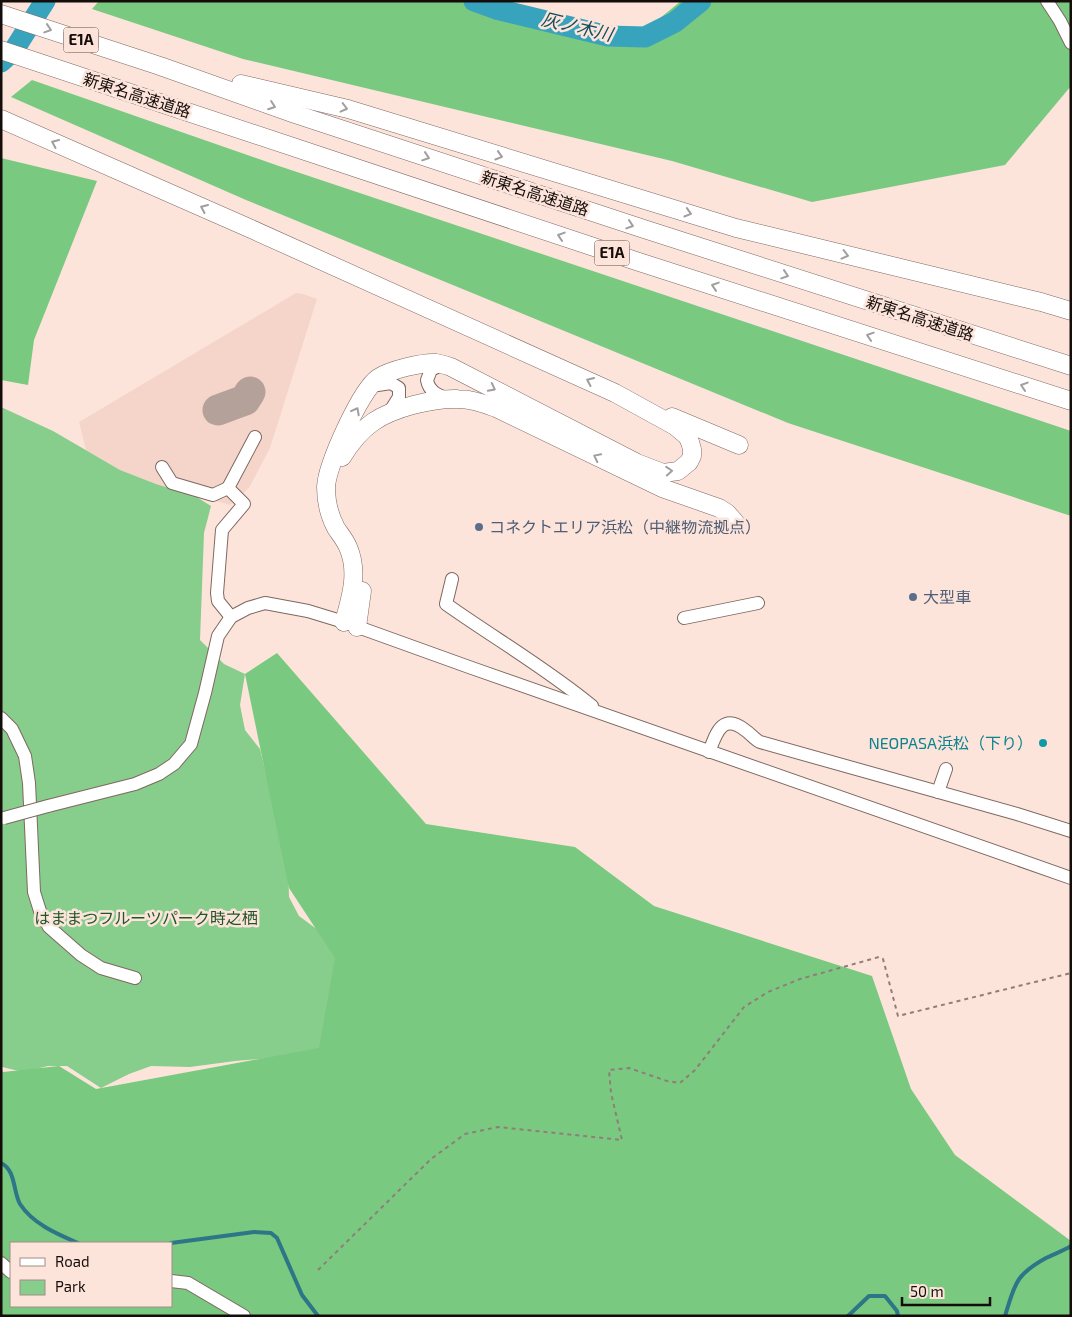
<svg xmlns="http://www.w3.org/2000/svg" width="1072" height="1317" font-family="'Exo 2','Noto Sans JP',sans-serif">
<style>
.built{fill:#f5d5ca}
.green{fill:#87cd8b}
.forest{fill:#7ac980;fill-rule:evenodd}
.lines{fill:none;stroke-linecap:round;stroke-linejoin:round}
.stream{stroke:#2d7687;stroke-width:4}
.river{stroke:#37a3bd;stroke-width:21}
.taxiway{stroke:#b4a19a;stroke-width:31}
.minor-casing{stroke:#7e6861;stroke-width:14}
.highway-casing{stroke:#7e6861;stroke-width:19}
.path{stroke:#8f7e78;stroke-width:2;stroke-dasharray:4 4;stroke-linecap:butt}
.minor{stroke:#fff;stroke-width:12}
.highway{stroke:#fff;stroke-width:18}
.minor-bridge-casing{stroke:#7e6861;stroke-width:14;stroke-linecap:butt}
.minor-bridge{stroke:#fff;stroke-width:12}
.oneway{stroke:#a19e9d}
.service-dot{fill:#5c6f8a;stroke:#fde4db;stroke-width:2}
.culture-dot{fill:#0f9aa8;stroke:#fde4db;stroke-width:2}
.labels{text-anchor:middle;stroke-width:5;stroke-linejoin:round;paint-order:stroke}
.shield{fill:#fde4db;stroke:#5b4e49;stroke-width:1}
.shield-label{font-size:15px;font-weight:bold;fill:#150d0a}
.street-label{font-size:16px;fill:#150d0a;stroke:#fde4db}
.service-label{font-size:16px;fill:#4e5e75;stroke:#fde4db;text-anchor:start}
.culture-label{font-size:16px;fill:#0d838f;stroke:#fde4db;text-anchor:end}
.park-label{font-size:16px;fill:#205627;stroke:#fde4db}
.water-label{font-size:18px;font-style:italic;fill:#134f5d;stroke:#fde4db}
</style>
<rect width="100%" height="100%" fill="#fde4db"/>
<path class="built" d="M296,293L303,294L317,299L270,448L249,488L230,505L156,484L120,470L86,450L79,422Z"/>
<path class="green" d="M1,407L53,431L120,470L156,484L195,496L211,506L204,533L200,640L224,664L245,674L240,705L245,730L260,749L288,865L289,897L299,916L318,930L334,948L337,969L325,1054L235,1061L190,1067L151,1066L129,1074L101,1088L67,1066H48L23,1072L2,1067Z"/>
<g class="forest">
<path d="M99,1H493L612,30L643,32L681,1H1071V86L1005,165L812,202L672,161L243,59L92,9Z"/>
<path d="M32,80L276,165L1071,431V516L788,423L246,200L11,97Z"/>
<path d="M1,158L97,181L34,340L28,385L1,380Z"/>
<path d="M277,653L426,824L575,847L654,906L872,976L911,1089L955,1155L1071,1241V1316H1V1067L3,1072L59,1066L96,1089L319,1048L335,958L289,888L245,674ZM11,1243H171V1306H11Z"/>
</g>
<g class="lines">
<g class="stream">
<path d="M1,1163C16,1170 13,1192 20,1204C33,1224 57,1234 78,1243"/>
<path d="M171,1243L254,1232L271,1233L277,1238L302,1295L318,1316"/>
<path d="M848,1316L869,1296H885L897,1311L898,1316"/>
<path d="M1005,1316C1015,1284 1015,1275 1046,1258C1054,1254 1063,1251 1071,1246"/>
</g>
<g class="river">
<path d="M474,1L496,9L608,36L645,37L675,22L701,1"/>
<path d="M1,62L14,50L45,1"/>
</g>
<path class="taxiway" d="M218,410L245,400L250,392"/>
<defs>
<g id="minor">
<path d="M1047,1L1060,21L1071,43"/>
<path d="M442,364L431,370L427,380C429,392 438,395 449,399"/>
<path d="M371,386L391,383L399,388V397L389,413"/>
<path d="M162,467L172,483L213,495L228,488"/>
<path d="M452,579L446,604C494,638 546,668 592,706"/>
<path d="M231,617L218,601L217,593L222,530L244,504L228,488L255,437"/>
<path d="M684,618L758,603"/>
<path d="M1,718L12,729L25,756L29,783L34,892L40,911L49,927L81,955L101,968L135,978"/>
<path d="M709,752C716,734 722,712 745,730C751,734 754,739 760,742L1017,814L1071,831"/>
<path d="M938,792L946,769"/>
<path d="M48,806L135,784L159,774L174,764L191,744L205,693L218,636L231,617L248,608L265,603L308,611L344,622L469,667L1071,878"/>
<path d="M1,1263L11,1272"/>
<path d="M171,1281L188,1283L244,1316"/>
</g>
<g id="highway">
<path d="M1,14L160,66L295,114L644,229L1071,366"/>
<path d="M1,50L639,262L1071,401"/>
<path d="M241,84L348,109L736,228L1041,302L1071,311"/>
<path d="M1,119L249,228L615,393L675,426L687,436L690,442L692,449V456L689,462L678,471L663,473L637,463L451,367C446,365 442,364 436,363C423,362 389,370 378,378C360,391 327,465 326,487C326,502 329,515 336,528C340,534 345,540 348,547C359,572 351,597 344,622"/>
<path d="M672,417L739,445"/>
<path d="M342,457C350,444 360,431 373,422C393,408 433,398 458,399C471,399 483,403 496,408L662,488L719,508L727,513L735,522"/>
<path d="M357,627L362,591"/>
</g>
</defs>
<use href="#minor" class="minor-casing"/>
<use href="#highway" class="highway-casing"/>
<path class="path" d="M318,1270L431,1159L465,1134L498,1127L622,1140L611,1093L609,1070L629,1068L667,1081L680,1083L695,1070L744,1007L768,992L800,979L879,957L883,959L898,1016L1071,973"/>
<use href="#minor" class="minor"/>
<use href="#highway" class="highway"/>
<defs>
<path id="minor-bridge" d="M4,818L48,806"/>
</defs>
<use href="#minor-bridge" class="minor-bridge-casing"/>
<use href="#minor-bridge" class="minor-bridge"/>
</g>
<defs><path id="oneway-chevron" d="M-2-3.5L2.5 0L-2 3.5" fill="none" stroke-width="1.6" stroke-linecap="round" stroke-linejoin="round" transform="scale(1.25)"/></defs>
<g class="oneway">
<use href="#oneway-chevron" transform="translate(48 29) rotate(18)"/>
<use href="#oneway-chevron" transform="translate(272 106) rotate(20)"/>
<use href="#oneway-chevron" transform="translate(344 108) rotate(14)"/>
<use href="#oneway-chevron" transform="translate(55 143) rotate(-156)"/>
<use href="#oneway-chevron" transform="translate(499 156) rotate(17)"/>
<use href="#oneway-chevron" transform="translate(426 157) rotate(18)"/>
<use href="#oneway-chevron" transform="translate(204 208) rotate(-156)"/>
<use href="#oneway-chevron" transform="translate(688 213) rotate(17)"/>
<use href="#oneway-chevron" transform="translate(630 225) rotate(18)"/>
<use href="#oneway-chevron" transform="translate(561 236) rotate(-162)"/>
<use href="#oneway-chevron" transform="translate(845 255) rotate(14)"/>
<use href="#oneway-chevron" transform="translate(785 275) rotate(18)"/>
<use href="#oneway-chevron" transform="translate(715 286) rotate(-162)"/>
<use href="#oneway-chevron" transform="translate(870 336) rotate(-162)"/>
<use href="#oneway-chevron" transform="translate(590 381) rotate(-156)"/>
<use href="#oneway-chevron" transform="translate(1024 386) rotate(-162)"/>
<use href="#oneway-chevron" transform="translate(492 388) rotate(27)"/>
<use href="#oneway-chevron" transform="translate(356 411) rotate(-62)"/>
<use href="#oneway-chevron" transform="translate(597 457) rotate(-154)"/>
<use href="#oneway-chevron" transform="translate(669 471) rotate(-4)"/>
</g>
<g class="service-dot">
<circle cx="479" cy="527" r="5"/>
<circle cx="913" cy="597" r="5"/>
</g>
<circle class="culture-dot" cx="1043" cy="743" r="5"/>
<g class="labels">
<g class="shield">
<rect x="63.5" y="27.5" width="35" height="25" rx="4"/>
<rect x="594.5" y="240.5" width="35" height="25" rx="4"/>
</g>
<g class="shield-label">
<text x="81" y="45">E1A</text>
<text x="612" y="258">E1A</text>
</g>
<g class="street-label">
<text transform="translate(137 95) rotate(18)" y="6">新東名高速道路</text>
<text transform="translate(535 193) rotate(18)" y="6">新東名高速道路</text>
<text transform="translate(920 318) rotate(18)" y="6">新東名高速道路</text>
</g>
<g class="service-label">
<text x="489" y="533">コネクトエリア浜松（中継物流拠点）</text>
<text x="923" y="603">大型車</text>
</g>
<g class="culture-label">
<text x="1033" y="749">NEOPASA浜松（下り）</text>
</g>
<g class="park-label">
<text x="146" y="924">はままつフルーツパーク時之栖</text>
</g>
<g class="water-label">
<text transform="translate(577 27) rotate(13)" y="6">灰ノ木川</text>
</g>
</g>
<rect width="1072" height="1317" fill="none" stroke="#150d0a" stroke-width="5"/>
<rect x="10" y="1242" width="162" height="65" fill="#fde4db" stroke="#a08e87"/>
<rect x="20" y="1258" width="25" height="8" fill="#ffffff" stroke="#a08e87"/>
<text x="55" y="1267" font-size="15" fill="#150d0a">Road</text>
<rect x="20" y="1280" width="25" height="15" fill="#87cd8b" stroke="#a08e87"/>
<text x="55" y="1292" font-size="15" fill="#150d0a">Park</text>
<path d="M902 1297v8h88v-8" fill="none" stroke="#150d0a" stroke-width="2.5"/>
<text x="910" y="1297" font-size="15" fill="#150d0a" stroke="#fde4db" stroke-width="4" paint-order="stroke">50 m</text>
</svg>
